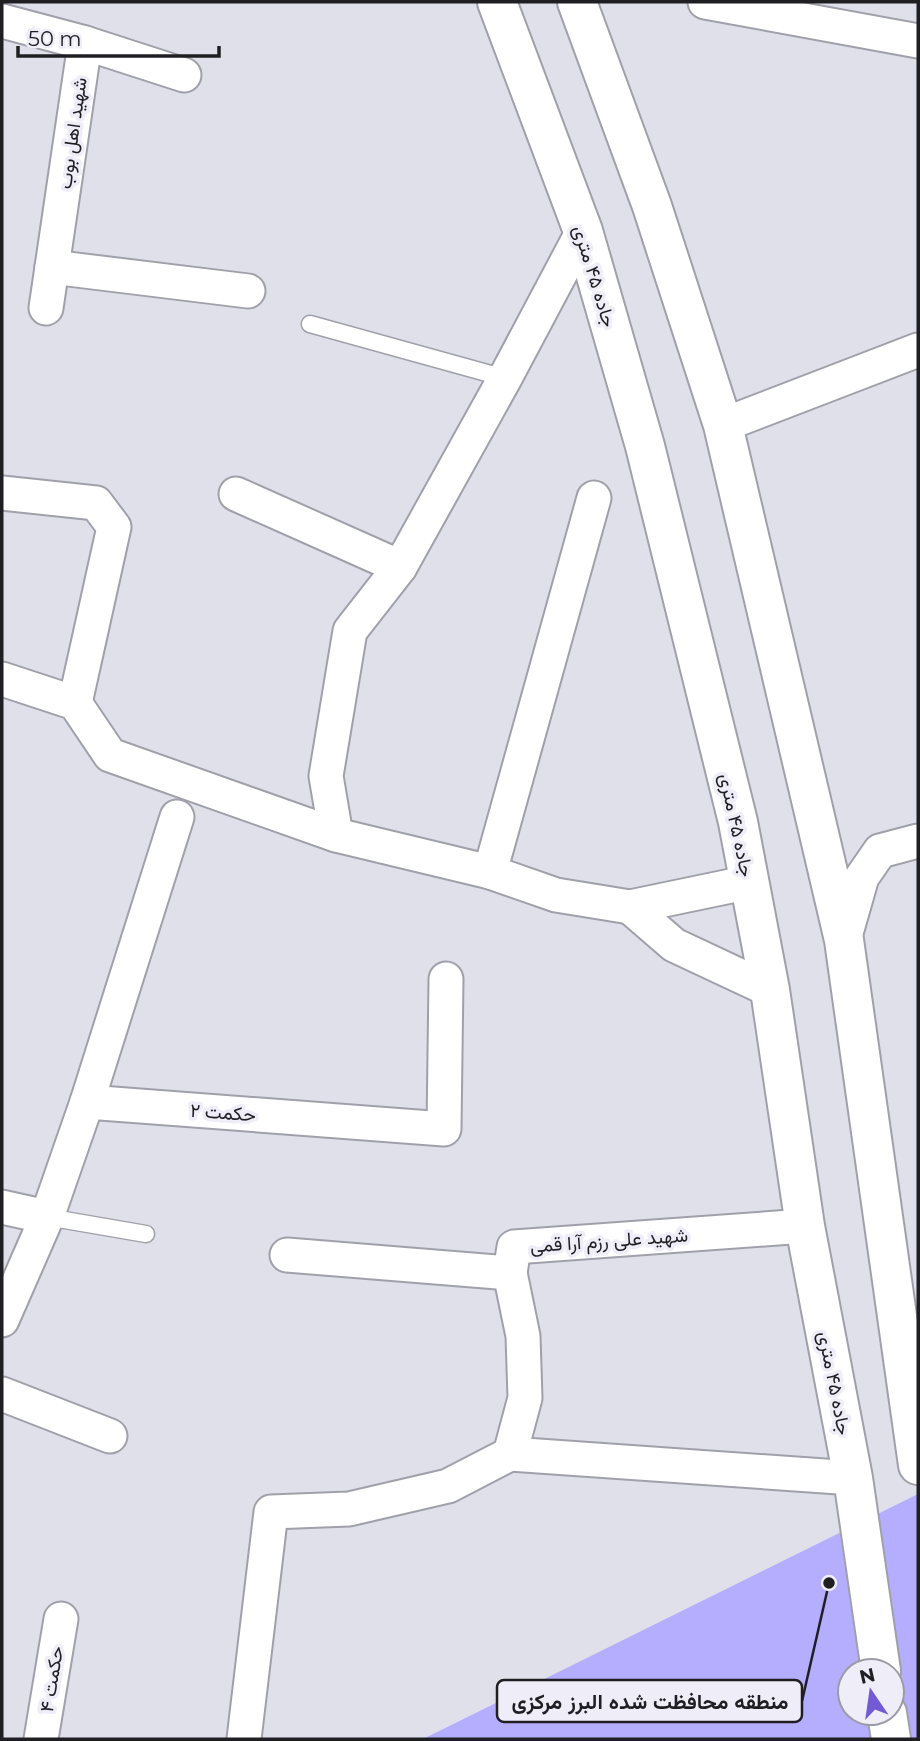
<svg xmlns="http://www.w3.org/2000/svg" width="920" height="1741" font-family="Montserrat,Vazirmatn,sans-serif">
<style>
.green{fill:#b5adfe;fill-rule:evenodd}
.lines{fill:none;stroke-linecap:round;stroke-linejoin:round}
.service-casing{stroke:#a0a0aa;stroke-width:19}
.minor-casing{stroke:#a0a0aa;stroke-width:37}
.tertiary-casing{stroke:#a0a0aa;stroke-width:42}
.service{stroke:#fff;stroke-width:16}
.minor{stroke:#fff;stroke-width:33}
.tertiary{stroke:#fff;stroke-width:38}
.labels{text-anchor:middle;stroke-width:7;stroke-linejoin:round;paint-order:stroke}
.street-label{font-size:19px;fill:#1f1f23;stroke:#eeedf8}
.leader{fill:none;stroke:#1f1f23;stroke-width:2.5}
.callout-dot{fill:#1f1f23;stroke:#eeedf8;stroke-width:2.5}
.callout{fill:#eeedf8;stroke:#1f1f23;stroke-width:2.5}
.callout-label{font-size:21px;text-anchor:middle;font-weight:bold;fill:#1f1f23}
</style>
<rect width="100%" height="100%" fill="#e0e0eb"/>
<path class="green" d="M918,1494V1739H423ZM850,1671H892V1713H850Z"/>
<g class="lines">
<defs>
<g id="service">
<path d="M310,324L505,378"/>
<path d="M47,1217L146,1234"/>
</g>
<g id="minor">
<path d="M705,2L918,41"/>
<path d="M2,21L85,43L46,308"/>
<path d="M85,43L184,75"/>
<path d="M52,267L248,291"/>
<path d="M723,425L918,350"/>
<path d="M2,493L96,503L114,527L75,703"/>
<path d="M236,494L400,567"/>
<path d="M2,679L75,703L110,755L336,835L490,872L556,895L630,907L750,882"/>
<path d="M336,835L326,776L350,631L400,567L505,378L583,231"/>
<path d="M490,872L594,498"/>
<path d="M630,907L674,945L770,990"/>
<path d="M844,940L862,877L880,851L918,841"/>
<path d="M87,1102L177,817"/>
<path d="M2,1207L47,1217"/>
<path d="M287,1255L510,1273"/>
<path d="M2,1320L47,1217L87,1102L444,1129L446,979"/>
<path d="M2,1394L110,1436"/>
<path d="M510,1454L853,1478"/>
<path d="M41,1739L61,1619"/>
<path d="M244,1739L271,1512L349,1509L448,1486L510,1454L525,1398L523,1336L510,1273L514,1247L805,1226"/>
</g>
<g id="tertiary">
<path d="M497,2L583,231L645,446L738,822L770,990L805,1226L853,1478L881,1671"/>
<path d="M577,2L652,206L723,425L844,940L918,1465"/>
<path d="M887,1713L891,1739"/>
</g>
</defs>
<use href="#service" class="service-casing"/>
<use href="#minor" class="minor-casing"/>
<use href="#tertiary" class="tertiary-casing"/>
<use href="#service" class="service"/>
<use href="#minor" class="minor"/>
<use href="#tertiary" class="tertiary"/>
</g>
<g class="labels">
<g class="street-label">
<text transform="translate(72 133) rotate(-82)" y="7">شهید اهل بوب</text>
<text transform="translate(595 276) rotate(73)" y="7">جاده ۴۵ متری</text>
<text transform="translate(737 825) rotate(78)" y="7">جاده ۴۵ متری</text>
<text transform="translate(223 1112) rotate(4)" y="7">حکمت ۲</text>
<text transform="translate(609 1240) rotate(-4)" y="7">شهید علی رزم آرا قمی</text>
<text transform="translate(835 1383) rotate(79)" y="7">جاده ۴۵ متری</text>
<text transform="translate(51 1679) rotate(-81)" y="7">حکمت ۴</text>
</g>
</g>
<path class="leader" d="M829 1583L802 1701"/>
<circle class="callout-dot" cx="829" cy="1583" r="7"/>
<rect class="callout" x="497" y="1680" width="305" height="42" rx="7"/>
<g class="callout-label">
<text x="650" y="1709">منطقه محافظت شده البرز مرکزی</text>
</g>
<rect width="920" height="1741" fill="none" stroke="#1f1f23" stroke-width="7"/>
<g transform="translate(871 1692) rotate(347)"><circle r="33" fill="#eeedf8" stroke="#9b9ba3" stroke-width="2"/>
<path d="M0-5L12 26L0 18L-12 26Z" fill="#715ad4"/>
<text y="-10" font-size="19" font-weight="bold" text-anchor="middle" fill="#1f1f23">N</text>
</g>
<path d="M18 46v10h201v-10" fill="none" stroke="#1f1f23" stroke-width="3.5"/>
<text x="28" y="46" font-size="21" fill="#1f1f23" stroke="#eeedf8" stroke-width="5" paint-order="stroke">50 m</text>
</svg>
